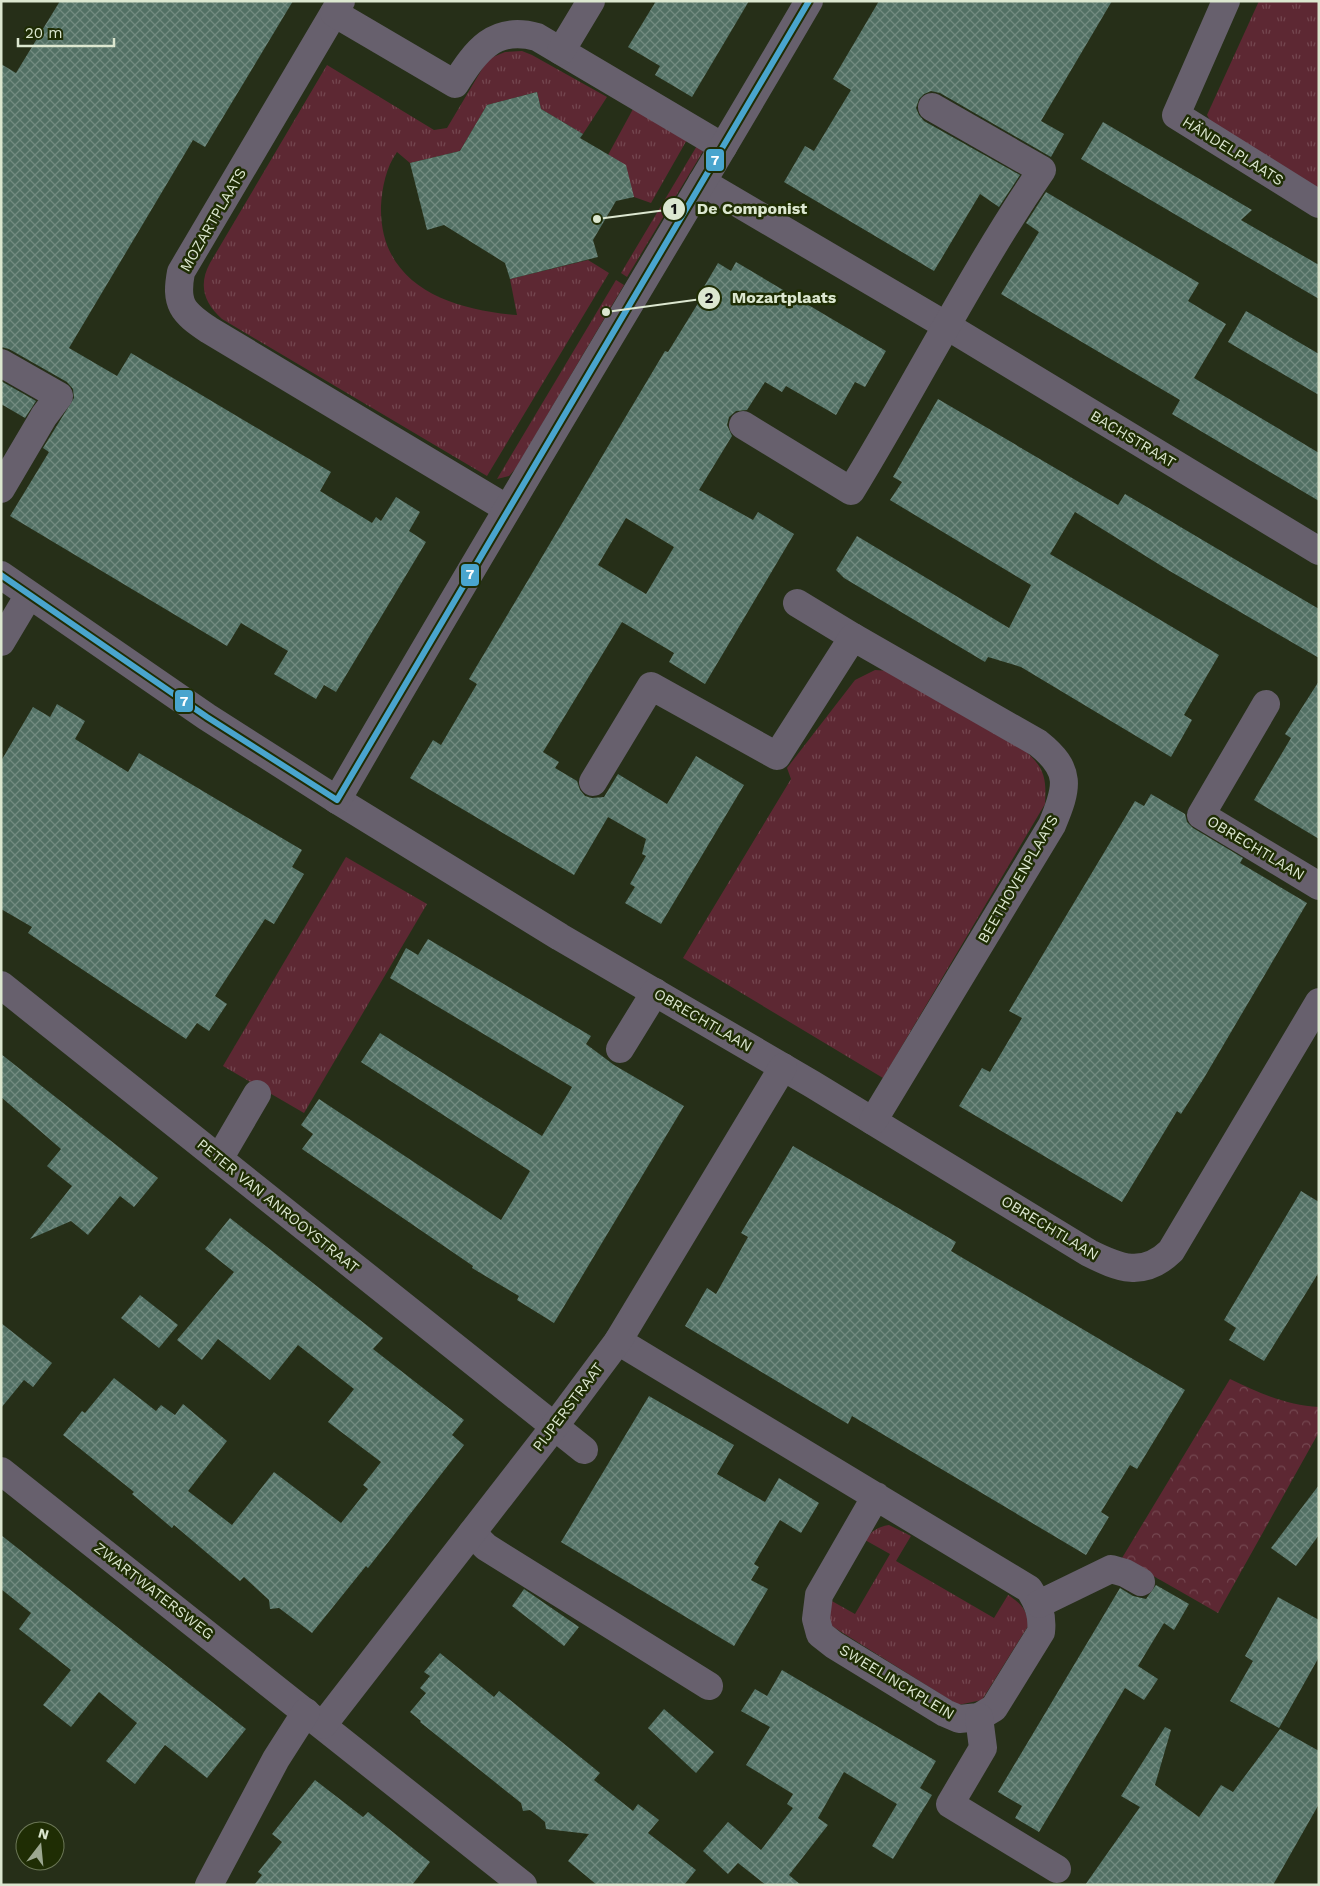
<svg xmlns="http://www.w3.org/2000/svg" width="1320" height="1886" font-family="'Work Sans',sans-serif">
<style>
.grass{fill:url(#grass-tufts)}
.forest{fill:url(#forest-crowns)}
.building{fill:url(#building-cross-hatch);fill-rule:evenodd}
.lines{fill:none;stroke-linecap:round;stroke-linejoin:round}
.minor{stroke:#67606d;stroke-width:28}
.bus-1-casing{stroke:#1f2d04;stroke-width:10}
.bus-1{stroke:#49a5ce;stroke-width:6}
.labels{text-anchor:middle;stroke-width:5;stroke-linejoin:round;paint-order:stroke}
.street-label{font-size:15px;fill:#dce7d0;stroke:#1f2d04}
.leader{fill:none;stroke:#dce7d0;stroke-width:2}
.callout-dot{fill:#dce7d0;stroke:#1f2d04;stroke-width:2}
.mark-label{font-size:15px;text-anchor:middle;font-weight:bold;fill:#111}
.callout-label{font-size:16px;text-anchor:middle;font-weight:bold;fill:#dce7d0;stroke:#1f2d04;stroke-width:5;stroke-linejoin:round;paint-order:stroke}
.line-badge{stroke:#1f2d04;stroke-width:2}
.badge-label{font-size:14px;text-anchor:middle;font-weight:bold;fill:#fff}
</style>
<defs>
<pattern id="grass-tufts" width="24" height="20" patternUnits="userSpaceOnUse" patternTransform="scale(1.25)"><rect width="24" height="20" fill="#5d2833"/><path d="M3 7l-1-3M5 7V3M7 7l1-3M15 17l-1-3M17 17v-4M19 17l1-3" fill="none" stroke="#744750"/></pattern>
<pattern id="forest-crowns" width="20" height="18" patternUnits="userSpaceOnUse" patternTransform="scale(1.25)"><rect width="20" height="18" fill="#5d2833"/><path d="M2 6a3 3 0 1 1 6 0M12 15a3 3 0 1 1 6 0" fill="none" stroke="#744750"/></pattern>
<pattern id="building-cross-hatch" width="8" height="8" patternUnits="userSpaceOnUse" patternTransform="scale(1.25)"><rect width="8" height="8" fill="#527064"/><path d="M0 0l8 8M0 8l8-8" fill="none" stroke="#728b80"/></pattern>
</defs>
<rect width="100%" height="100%" fill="#262f18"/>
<g class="grass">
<path d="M1259,1H1319V189L1211,122L1207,115Z"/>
<path d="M522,51L532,55L607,97L583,134L541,109L537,92L487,105L460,151L410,163L397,152C386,167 382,188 381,206C379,285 450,310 517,315L510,279L588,260L609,273L487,476L222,319C204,303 198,285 210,263L327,65L434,130L447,128L488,59L505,52Z"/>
<path d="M633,109L688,138L651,203L634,197L608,155Z"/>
<path d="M698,144L705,148L627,277L621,273Z"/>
<path d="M616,280L624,285L516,468L509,476L497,479Z"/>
<path d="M875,670L891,671L1021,747C1043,766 1047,775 1045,804L883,1078L683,958L791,779L787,768L855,680Z"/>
<path d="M346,857L427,904L304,1113L223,1066Z"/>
<path d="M889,1525L911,1536L896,1561L994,1618L1008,1595C1020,1603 1028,1610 1028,1626L982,1700L958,1705L827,1623L830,1600L855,1614L890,1554L865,1540C872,1531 877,1527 889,1525Z"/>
</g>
<path class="forest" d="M1230,1379C1259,1393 1286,1405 1319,1407V1432L1218,1613L1122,1558Z"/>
<g class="building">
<path d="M60,1H293L205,147L193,140L69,348L117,376L131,353L331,472L320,491L372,523L376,517L381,521L396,497L420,512L409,531L426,542L336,692L324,685L316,699L274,674L288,651L241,623L227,646L10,516L49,452L43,448L74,398L73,389L67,382L9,349L1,347V64L16,73Z"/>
<path d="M656,1H749L692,97L655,75L660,66L628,47Z"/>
<path d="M879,1H1112L1041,121L1064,134L1051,157L940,93L931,91L924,94L919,99L916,108L919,115L924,121L1020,175L999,207L980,194L934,271L784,182L805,146L814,151L851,90L833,79Z"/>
<path d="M537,92L541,109L583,134L580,138L626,165L634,197L616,201L593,240L598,257L510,279L505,263L444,225L427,230L410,163L460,151L487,105Z"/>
<path d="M1103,122L1252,210L1241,220L1319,265V299L1081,159Z"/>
<path d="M1046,192L1199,283L1188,301L1226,324L1194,378L1319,453V501L1172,414L1180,400L1001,294L1039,232L1026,223Z"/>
<path d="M736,262L886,351L865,387L855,382L836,415L786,386L782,392L765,382L747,410L736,411L729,417L727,425L732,436L699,490L753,520L758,512L794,534L705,684L669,662L674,653L622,622L543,752L559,762L555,768L577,781L580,790L585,796L592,798L604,797L618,774L667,804L696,756L744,785L661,924L625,903L635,887L630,884L646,856L642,854L646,839L608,817L574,875L410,778L433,740L441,745L477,684L469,679L665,351L668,352L705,292L702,290L718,263L731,271ZM626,518L674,547L646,594L598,565Z"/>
<path d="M1246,311L1319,354V395L1228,342Z"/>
<path d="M1,381L36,401L25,418L1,404Z"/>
<path d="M938,399L1118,505L1125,494L1319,609V658L1168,570L1075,512L1050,554L1219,655L1184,715L1192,720L1171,757L1021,667L988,657L985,662L844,578L836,570L857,536L1009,628L1031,585L890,500L902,482L893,477Z"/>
<path d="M1319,681V839L1254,800L1291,738L1285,734Z"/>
<path d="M57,704L85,721L75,739L128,772L139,753L302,850L292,867L304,874L274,924L265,919L215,996L227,1004L209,1031L197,1023L186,1039L28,933L32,927L1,909V761L33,707L50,717Z"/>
<path d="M1151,794L1185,814L1187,822L1193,828L1243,858L1240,863L1307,903L1204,1078L1181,1114L1177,1111L1122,1202L959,1106L982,1068L990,1072L1022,1018L1009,1011L1135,801L1144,806Z"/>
<path d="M428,939L591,1036L586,1044L614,1065L684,1106L554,1323L517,1300L519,1296L472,1268L473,1266L302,1149L313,1134L301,1125L319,1099L501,1220L530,1171L361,1062L380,1033L542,1136L572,1087L390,978L406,948L418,955Z"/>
<path d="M1,1054L158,1178L134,1207L120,1196L88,1235L71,1221L30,1239L72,1186L47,1166L61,1149L1,1097Z"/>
<path d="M793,1146L956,1242L951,1251L1185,1390L1137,1469L1130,1465L1101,1512L1109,1517L1086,1555L852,1416L848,1424L685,1326L707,1288L716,1294L748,1237L741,1233Z"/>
<path d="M1301,1191L1319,1202V1272L1264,1361L1229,1340L1236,1328L1224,1320Z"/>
<path d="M230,1218L383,1338L373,1349L464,1420L452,1435L464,1445L368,1568L366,1566L312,1633L279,1608L270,1609L269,1600L244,1577L240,1581L174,1525L172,1528L132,1494L134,1492L63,1435L82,1411L85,1413L114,1378L156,1411L161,1405L175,1415L183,1404L227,1441L188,1491L232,1525L274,1472L341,1523L368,1489L363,1485L381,1462L328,1422L354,1389L298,1345L270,1380L218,1339L202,1360L177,1340L234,1272L205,1249Z"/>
<path d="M140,1295L178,1325L159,1348L121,1318Z"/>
<path d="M1,1323L52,1363L33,1387L24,1380L1,1408Z"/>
<path d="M649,1396L734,1445L717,1474L765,1502L779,1478L819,1503L801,1533L780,1520L754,1564L759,1567L751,1580L768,1589L734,1646L561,1542Z"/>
<path d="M1319,1485V1535L1296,1566L1271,1548Z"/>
<path d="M1,1535L246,1729L207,1778L165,1745L135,1784L106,1761L137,1723L99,1692L71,1727L43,1705L71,1670L19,1629L31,1613L1,1589Z"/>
<path d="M1156,1585L1189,1604L1174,1630L1164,1623L1138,1666L1158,1679L1144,1700L1125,1688L1039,1832L1015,1818L1022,1806L998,1792L1120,1588L1133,1596L1146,1599Z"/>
<path d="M524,1589L579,1627L564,1646L512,1606Z"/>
<path d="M1278,1597L1319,1620V1657L1279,1728L1230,1701L1253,1661L1245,1656Z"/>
<path d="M440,1653L494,1697L499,1691L600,1773L594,1780L633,1811L638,1804L659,1820L648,1833L696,1870L684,1885H597L568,1861L589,1834L546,1829L545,1822L538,1816L530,1810L523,1811L521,1803L420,1722L421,1721L410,1712L426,1693L420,1688L430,1676L424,1672Z"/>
<path d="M782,1670L936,1761L920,1788L932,1795L893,1859L872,1846L897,1804L844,1772L818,1818L828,1825L789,1875L801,1885H766L738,1863L728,1874L703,1851L728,1822L761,1850L793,1808L787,1804L793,1794L746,1765L770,1727L741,1711L755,1689L767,1696Z"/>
<path d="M664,1709L714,1752L696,1773L648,1728Z"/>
<path d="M1165,1727L1171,1730L1155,1785L1199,1817L1221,1785L1233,1792L1280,1729L1319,1751V1804L1273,1885H1085L1140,1807L1121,1796Z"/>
<path d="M315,1780L363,1817L368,1812L430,1862L412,1885H254L262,1875L258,1872L282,1842L272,1834Z"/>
</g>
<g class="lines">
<g class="minor">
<path d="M341,1L181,272C175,304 182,312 209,330L506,508"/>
<path d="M1226,1L1176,115L1319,204"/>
<path d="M334,13L455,84C476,51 494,25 537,37L723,147"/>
<path d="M561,51L591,1"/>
<path d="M702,182L947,326L1319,551"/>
<path d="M1,363L59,396L44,416L1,489"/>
<path d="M743,425L851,491C916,385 972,272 1042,170L932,107"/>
<path d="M1,575L207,717L337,800L560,937L812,1084L1089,1253C1119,1268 1143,1278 1171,1251L1319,1002"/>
<path d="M797,603L853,637"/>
<path d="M1,642L29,595"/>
<path d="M1266,704L1201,815L1319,886"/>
<path d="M593,782L651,686L777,756L853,637L1038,743C1072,770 1068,787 1052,825L873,1121"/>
<path d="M337,800C491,532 653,268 809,1"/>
<path d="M1,985L584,1450"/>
<path d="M620,1049L655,992"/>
<path d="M219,1159L257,1094"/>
<path d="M618,1341L1029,1589C1038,1603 1043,1615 1041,1632L994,1708L979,1717L959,1719L945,1713L834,1645L820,1634L816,1619L819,1595L876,1496"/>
<path d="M1,1471L523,1885"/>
<path d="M472,1533L486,1547L709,1686"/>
<path d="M1039,1604L1111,1569L1125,1573L1141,1582"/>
<path d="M979,1717L983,1748L950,1804L1057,1869"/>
<path d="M323,1725L554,1427L618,1341L783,1067"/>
<path d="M209,1885L276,1759L306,1712"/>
</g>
<defs>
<path id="bus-1" d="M1,575L207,717L337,800L809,1"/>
</defs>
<use href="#bus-1" class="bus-1-casing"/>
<use href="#bus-1" class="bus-1"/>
</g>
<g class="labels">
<g class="street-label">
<text transform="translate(1233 151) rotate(32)" y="5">HÄNDELPLAATS</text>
<text transform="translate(213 220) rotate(-60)" y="5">MOZARTPLAATS</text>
<text transform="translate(1133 439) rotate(31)" y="5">BACHSTRAAT</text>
<text transform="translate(1256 848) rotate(31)" y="5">OBRECHTLAAN</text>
<text transform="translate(1018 879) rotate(-60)" y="5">BEETHOVENPLAATS</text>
<text transform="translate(703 1020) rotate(30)" y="5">OBRECHTLAAN</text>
<text transform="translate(278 1206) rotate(39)" y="5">PETER VAN ANROOYSTRAAT</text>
<text transform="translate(1050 1228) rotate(31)" y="5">OBRECHTLAAN</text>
<text transform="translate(568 1407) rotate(-53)" y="5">PIJPERSTRAAT</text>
<text transform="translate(154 1591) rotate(38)" y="5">ZWARTWATERSWEG</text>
<text transform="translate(897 1682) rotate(31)" y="5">SWEELINCKPLEIN</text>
</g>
</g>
<path class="leader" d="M597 219L674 209M606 312L709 298"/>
<g class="callout-dot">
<circle cx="597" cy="219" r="5"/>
<circle cx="606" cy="312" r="5"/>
<circle cx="674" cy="209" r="12"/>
<circle cx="709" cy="298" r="12"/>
</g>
<g class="mark-label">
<text x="674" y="214">1</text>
<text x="709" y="303">2</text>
</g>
<g class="callout-label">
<text x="752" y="214">De Componist</text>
<text x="784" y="303">Mozartplaats</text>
</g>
<g class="line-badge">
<rect x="705" y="148" width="20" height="24" rx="5" fill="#49a5ce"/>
<rect x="460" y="563" width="20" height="24" rx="5" fill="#49a5ce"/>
<rect x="174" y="689" width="20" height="24" rx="5" fill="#49a5ce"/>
</g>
<g class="badge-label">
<text x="715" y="165">7</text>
<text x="470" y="579">7</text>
<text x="184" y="706">7</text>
</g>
<rect width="1320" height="1886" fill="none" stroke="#dce7d0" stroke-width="5"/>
<g transform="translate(40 1846) rotate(16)"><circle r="24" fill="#1f2d04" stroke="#6b7756"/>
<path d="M0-4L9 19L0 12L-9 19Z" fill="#9ca790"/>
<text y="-8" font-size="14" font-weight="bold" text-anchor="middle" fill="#dce7d0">N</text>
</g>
<path d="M18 38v8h96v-8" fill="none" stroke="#dce7d0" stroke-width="2.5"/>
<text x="25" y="38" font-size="15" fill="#dce7d0" stroke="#1f2d04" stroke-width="4" paint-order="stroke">20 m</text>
</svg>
